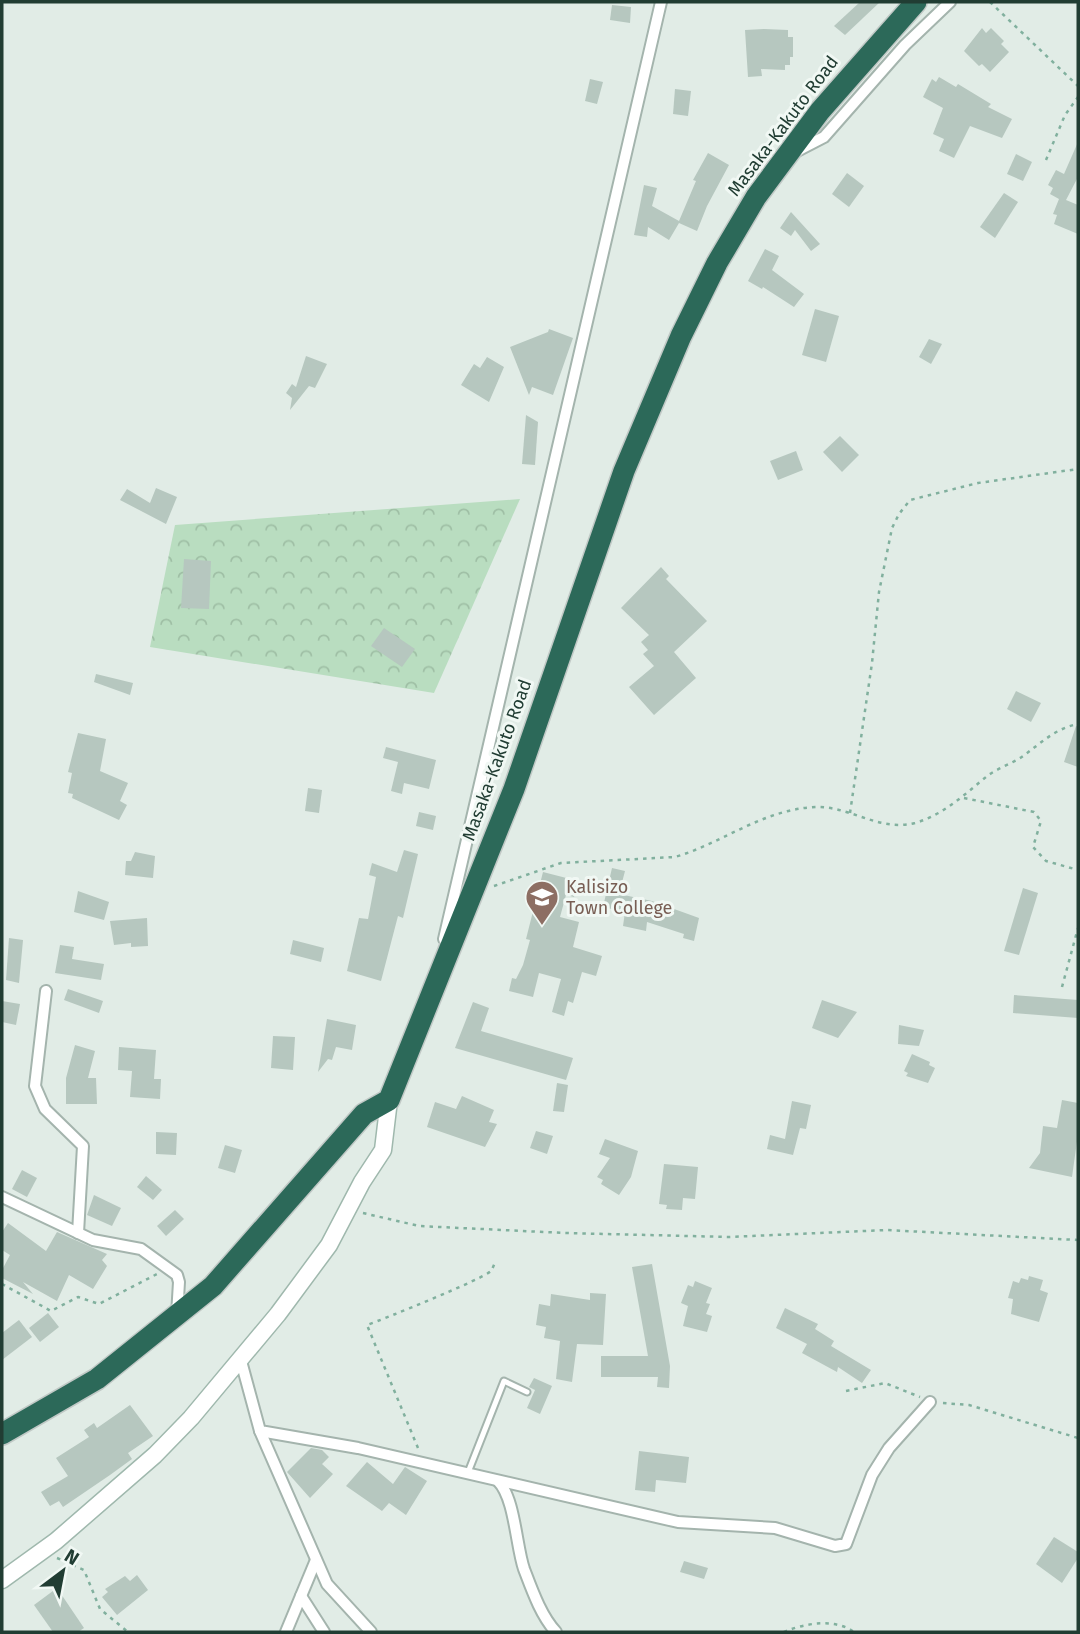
<svg xmlns="http://www.w3.org/2000/svg" width="1080" height="1634" font-family="'Fira Sans',sans-serif">
<style>
.forest{fill:url(#forest-crowns)}
.building{fill:#b6c7bf}
.lines{fill:none;stroke-linecap:round;stroke-linejoin:round}
.lane-casing{stroke:#a4b4ad;stroke-width:9}
.street-casing{stroke:#a4b4ad;stroke-width:14}
.secondary-casing{stroke:#9fb8ad;stroke-width:19}
.highway-casing{stroke:#c1c9c6;stroke-width:24}
.path{stroke:#81b09e;stroke-width:2.5;stroke-dasharray:3.5 5;stroke-linecap:butt}
.lane{stroke:#fff;stroke-width:5}
.street{stroke:#fff;stroke-width:10}
.secondary{stroke:#fff;stroke-width:16}
.highway{stroke:#2c6959;stroke-width:21}
.labels{text-anchor:middle;stroke-width:6;stroke-linejoin:round;paint-order:stroke}
.street-label{font-size:18px;fill:#213d33;stroke:#f1f8f4}
.education-label{font-size:18px;fill:#785e54;stroke:#f1f8f4;text-anchor:start}
</style>
<defs>
<pattern id="forest-crowns" width="20" height="18" patternUnits="userSpaceOnUse" patternTransform="scale(1.75)"><rect width="20" height="18" fill="#b9ddc0"/><path d="M2 6a3 3 0 1 1 6 0M12 15a3 3 0 1 1 6 0" fill="none" stroke="#9fbfa5"/></pattern>
</defs>
<rect width="100%" height="100%" fill="#e1ece6"/>
<path class="forest" d="M520,499L434,693L150,647L175,525Z"/>
<g class="building">
<path d="M860,2H880L845,35L834,26Z"/>
<path d="M612,5L631,7L630,23L610,20Z"/>
<path d="M982,28L986,33L991,28L1004,41L1001,44L1009,52L990,72L982,64L979,66L964,51Z"/>
<path d="M764,29L788,30V37H793V57H790V65H785V70L761,69L762,76L748,77L745,30Z"/>
<path d="M939,77L956,87L958,84L991,104L988,107L1012,119L1002,138L970,126L954,158L939,151L944,139L933,134L943,108L923,97L932,79L936,82Z"/>
<path d="M590,79L603,82L597,104L585,101Z"/>
<path d="M675,89L691,91L688,116L673,114Z"/>
<path d="M1078,142V177L1066,200L1078,205V234L1054,224L1057,215L1053,214L1059,199L1050,194L1053,188L1048,185L1056,170L1064,174Z"/>
<path d="M708,153L729,165L707,206L697,231L679,223L669,240L648,227L647,237L634,235L644,185L657,188L652,206L679,221L696,181L693,180Z"/>
<path d="M1016,154L1032,162L1023,181L1007,174Z"/>
<path d="M847,173L864,186L849,207L832,194Z"/>
<path d="M1004,193L1018,202L995,238L980,227Z"/>
<path d="M791,212L820,244L811,251L795,230L791,236L780,228Z"/>
<path d="M765,249L779,256L772,270L804,294L794,307L763,287L762,289L748,281Z"/>
<path d="M815,309L839,316L826,362L802,355Z"/>
<path d="M549,329L573,338L553,395L532,387L529,395L510,347L548,332Z"/>
<path d="M929,339L942,344L931,364L919,357Z"/>
<path d="M306,356L327,364L315,388L309,386L290,410L292,398L286,393L292,384L296,387Z"/>
<path d="M487,357L504,367L489,402L461,385L474,364L480,368Z"/>
<path d="M526,415L538,422L535,465L522,464Z"/>
<path d="M840,436L859,455L842,472L823,452Z"/>
<path d="M796,451L803,470L778,480L770,461Z"/>
<path d="M156,488L177,497L166,524L120,500L127,489L150,503Z"/>
<path d="M184,559L211,561L209,609L181,608Z"/>
<path d="M661,567L669,576L666,579L707,621L674,652L696,678L654,715L629,687L654,666L643,654L648,650L641,642L649,635L621,608Z"/>
<path d="M384,628L415,649L402,667L371,646Z"/>
<path d="M96,674L133,683L130,695L94,682Z"/>
<path d="M1016,691L1041,703L1031,722L1007,709Z"/>
<path d="M1076,726L1078,727V767L1064,762Z"/>
<path d="M78,733L106,739L100,771L128,783L120,801L127,805L119,820L72,798L73,794L68,793L72,773L68,772Z"/>
<path d="M386,747L436,760L429,789L404,783L402,794L391,791L398,762L383,758Z"/>
<path d="M308,788L322,790L319,813L305,811Z"/>
<path d="M419,812L436,816L433,830L416,826Z"/>
<path d="M404,850L418,854L403,918L398,916L381,981L347,971L359,918L368,919L376,877L369,875L372,863L397,872Z"/>
<path d="M135,852L155,856L153,878L125,875L126,861H131Z"/>
<path d="M612,868L625,871L619,894L652,901L699,918L694,941L683,938L684,934L647,922L646,931L623,926L625,912L603,907Z"/>
<path d="M543,872L578,881L574,897L566,895L560,917L579,922L573,947L602,956L596,976L582,972L573,1003L568,1001L564,1016L552,1012L561,979L539,973L533,997L509,991L512,978L516,979L523,965L530,940L526,939Z"/>
<path d="M1023,888L1038,893L1019,955L1004,951Z"/>
<path d="M78,891L109,902L104,920L74,912Z"/>
<path d="M147,918L148,946L131,947V943L114,945L110,921Z"/>
<path d="M9,938L23,940L19,983L6,980Z"/>
<path d="M293,940L324,948L321,962L290,954Z"/>
<path d="M60,945L74,947L72,959L104,964L101,980L55,973Z"/>
<path d="M68,989L103,1001L99,1013L64,1000Z"/>
<path d="M1014,995L1078,1000V1018L1013,1013Z"/>
<path d="M822,1000L857,1012L838,1038L812,1028Z"/>
<path d="M2,1001L20,1004L16,1025L2,1022Z"/>
<path d="M473,1002L489,1008L481,1031L573,1058L566,1080L455,1048Z"/>
<path d="M327,1019L356,1025L352,1050L336,1047L332,1060L328,1059L318,1072Z"/>
<path d="M899,1025L924,1030L919,1046L898,1044Z"/>
<path d="M273,1036L295,1037L293,1070L271,1068Z"/>
<path d="M75,1045L95,1051L88,1078H96L97,1104H66V1078Z"/>
<path d="M119,1047L156,1050L154,1079H161L160,1099L130,1097L132,1071L118,1070Z"/>
<path d="M912,1054L930,1062L929,1065L935,1068L928,1083L906,1076L908,1073L904,1071Z"/>
<path d="M557,1083L568,1085L564,1112L553,1111Z"/>
<path d="M462,1096L494,1110L489,1122L497,1124L485,1147L427,1127L435,1102L456,1109Z"/>
<path d="M1062,1100L1078,1103V1134L1072,1177L1029,1168L1040,1153L1043,1126L1057,1128Z"/>
<path d="M792,1101L811,1105L806,1129L800,1128L793,1155L767,1149L770,1135L785,1139Z"/>
<path d="M536,1131L553,1136L547,1154L530,1148Z"/>
<path d="M156,1132L177,1133L176,1155L156,1154Z"/>
<path d="M605,1139L638,1151L631,1177L619,1195L601,1184L603,1180L597,1177L610,1158L599,1154Z"/>
<path d="M225,1145L242,1150L235,1173L218,1168Z"/>
<path d="M664,1164L698,1167L695,1199L683,1198L682,1210L666,1209L667,1205L659,1204Z"/>
<path d="M22,1170L37,1178L27,1197L12,1189Z"/>
<path d="M146,1176L162,1190L153,1200L137,1187Z"/>
<path d="M94,1195L121,1208L112,1226L87,1215Z"/>
<path d="M175,1210L184,1219L166,1236L157,1226Z"/>
<path d="M8,1223L46,1251L57,1232L107,1254L102,1260L107,1266L93,1289L69,1275L57,1301L23,1282L33,1294L2,1278V1270L10,1255L2,1250V1232Z"/>
<path d="M652,1264L670,1366L669,1388L657,1387L658,1377H601V1356H648L632,1267Z"/>
<path d="M1029,1276L1043,1280L1040,1290L1048,1293L1039,1322L1011,1314L1013,1299L1008,1298L1013,1281L1019,1283L1021,1278L1028,1280Z"/>
<path d="M695,1281L712,1288L706,1303L710,1304L706,1314L712,1316L707,1332L683,1326L688,1306L681,1303L688,1285L693,1287Z"/>
<path d="M590,1293L606,1294L603,1345L577,1344L572,1382L556,1379L560,1341L544,1338L546,1327L536,1325L539,1304L550,1306L551,1294L590,1300Z"/>
<path d="M785,1308L818,1324L815,1329L834,1341L831,1346L871,1370L862,1383L838,1367L837,1372L802,1353L807,1344L776,1328Z"/>
<path d="M48,1313L59,1327L40,1342L29,1328Z"/>
<path d="M19,1320L32,1337L2,1360V1333Z"/>
<path d="M534,1378L552,1386L540,1414L527,1408L535,1390L529,1387Z"/>
<path d="M130,1405L153,1436L128,1453L132,1459L110,1475L63,1507L59,1501L50,1506L41,1492L68,1476L56,1458L89,1437L84,1430L94,1423L97,1428Z"/>
<path d="M311,1448L322,1450L329,1457L322,1464L333,1474L310,1498L287,1472Z"/>
<path d="M639,1451L689,1457L686,1483L656,1480L655,1492L635,1490Z"/>
<path d="M367,1462L393,1484L405,1467L427,1481L406,1515L389,1503L382,1511L346,1486Z"/>
<path d="M1054,1537L1078,1552V1558L1062,1583L1036,1564Z"/>
<path d="M684,1561L708,1568L704,1579L680,1572Z"/>
<path d="M137,1575L148,1590L117,1615L102,1597L108,1592L105,1589L125,1576L130,1581Z"/>
<path d="M57,1588L84,1628L78,1632H53L34,1605Z"/>
</g>
<g class="lines">
<defs>
<path id="lane" d="M467,1475L504,1381L527,1392"/>
<g id="street">
<path d="M795,152L824,137L905,45L950,2"/>
<path d="M444,939L661,2"/>
<path d="M46,991L35,1086L45,1109L83,1146L78,1233"/>
<path d="M2,1197L93,1240L141,1249L177,1275L179,1282L177,1315"/>
<path d="M241,1361L260,1431L358,1448L678,1522L775,1528L835,1546L846,1544L872,1475L889,1448L930,1402"/>
<path d="M260,1431L327,1584L371,1632"/>
<path d="M498,1481C515,1498 516,1546 524,1569C532,1590 541,1616 556,1632"/>
<path d="M301,1596L324,1632"/>
<path d="M286,1632L316,1560"/>
</g>
<path id="secondary" d="M2,1580L56,1541L155,1455L191,1418L278,1314L329,1245L362,1182L383,1150L389,1100"/>
<path id="highway" d="M2,1434L97,1379L213,1286L364,1114L389,1100L514,789L624,471L681,336L717,263L756,197L820,111L916,2"/>
</defs>
<use href="#lane" class="lane-casing"/>
<use href="#street" class="street-casing"/>
<use href="#secondary" class="secondary-casing"/>
<use href="#highway" class="highway-casing"/>
<g class="path">
<path d="M990,2L1078,86"/>
<path d="M1046,160L1065,115L1078,97"/>
<path d="M964,798L1034,812L1041,821L1033,847L1046,861L1078,870"/>
<path d="M850,813L872,663L879,592L892,528L899,514L910,500L978,483L1078,469"/>
<path d="M494,886L561,863L675,857C723,843 763,809 816,807C850,806 879,832 915,823C943,815 964,795 986,777C997,768 1012,764 1023,756C1041,743 1056,728 1078,724"/>
<path d="M1062,987L1078,928"/>
<path d="M363,1213L419,1226L565,1233L729,1237L887,1230L1078,1240"/>
<path d="M2,1284L51,1311L78,1297L99,1304L157,1274"/>
<path d="M846,1391L885,1383L920,1397"/>
<path d="M943,1403L969,1405L1078,1438"/>
<path d="M418,1448L367,1325C384,1319 483,1279 491,1271C493,1268 494,1264 496,1261"/>
<path d="M57,1558L84,1570L100,1609L128,1632"/>
<path d="M784,1632C805,1623 835,1618 854,1632"/>
</g>
<use href="#lane" class="lane"/>
<use href="#street" class="street"/>
<use href="#secondary" class="secondary"/>
<use href="#highway" class="highway"/>
</g>
<defs>
<symbol id="school-pin" viewBox="-11 -11 22 30"><path d="M0 17L-7.5 6A9.5 9.5 0 1 1 7.5 6Z" fill="#8d6e63" stroke="#f1f8f4"/><path d="M0-5L7-2L0 1L-7-2ZM-4 1L0 2.5L4 1V4Q0 6-4 4Z" fill="#fff"/></symbol>
</defs>
<g fill-rule="evenodd">
<use href="#school-pin" x="523" y="878" width="38" height="52"/>
</g>
<g class="labels">
<g class="street-label">
<text transform="translate(783 126) rotate(-53)" y="6">Masaka-Kakuto Road</text>
<text transform="translate(497 760) rotate(-70)" y="6">Masaka-Kakuto Road</text>
</g>
<g class="education-label">
<text x="566" y="893">Kalisizo<tspan x="566" dy="21">Town College</tspan></text>
</g>
</g>
<rect width="1080" height="1634" fill="none" stroke="#213d33" stroke-width="7"/>
<g transform="translate(63 1571) rotate(32)" stroke="#f1f8f4" stroke-width="5" paint-order="stroke">
<path d="M0-5L12 26L0 18L-12 26Z" fill="#213d33"/>
<text y="-10" font-size="19" font-weight="bold" text-anchor="middle" fill="#213d33">N</text>
</g>
</svg>
